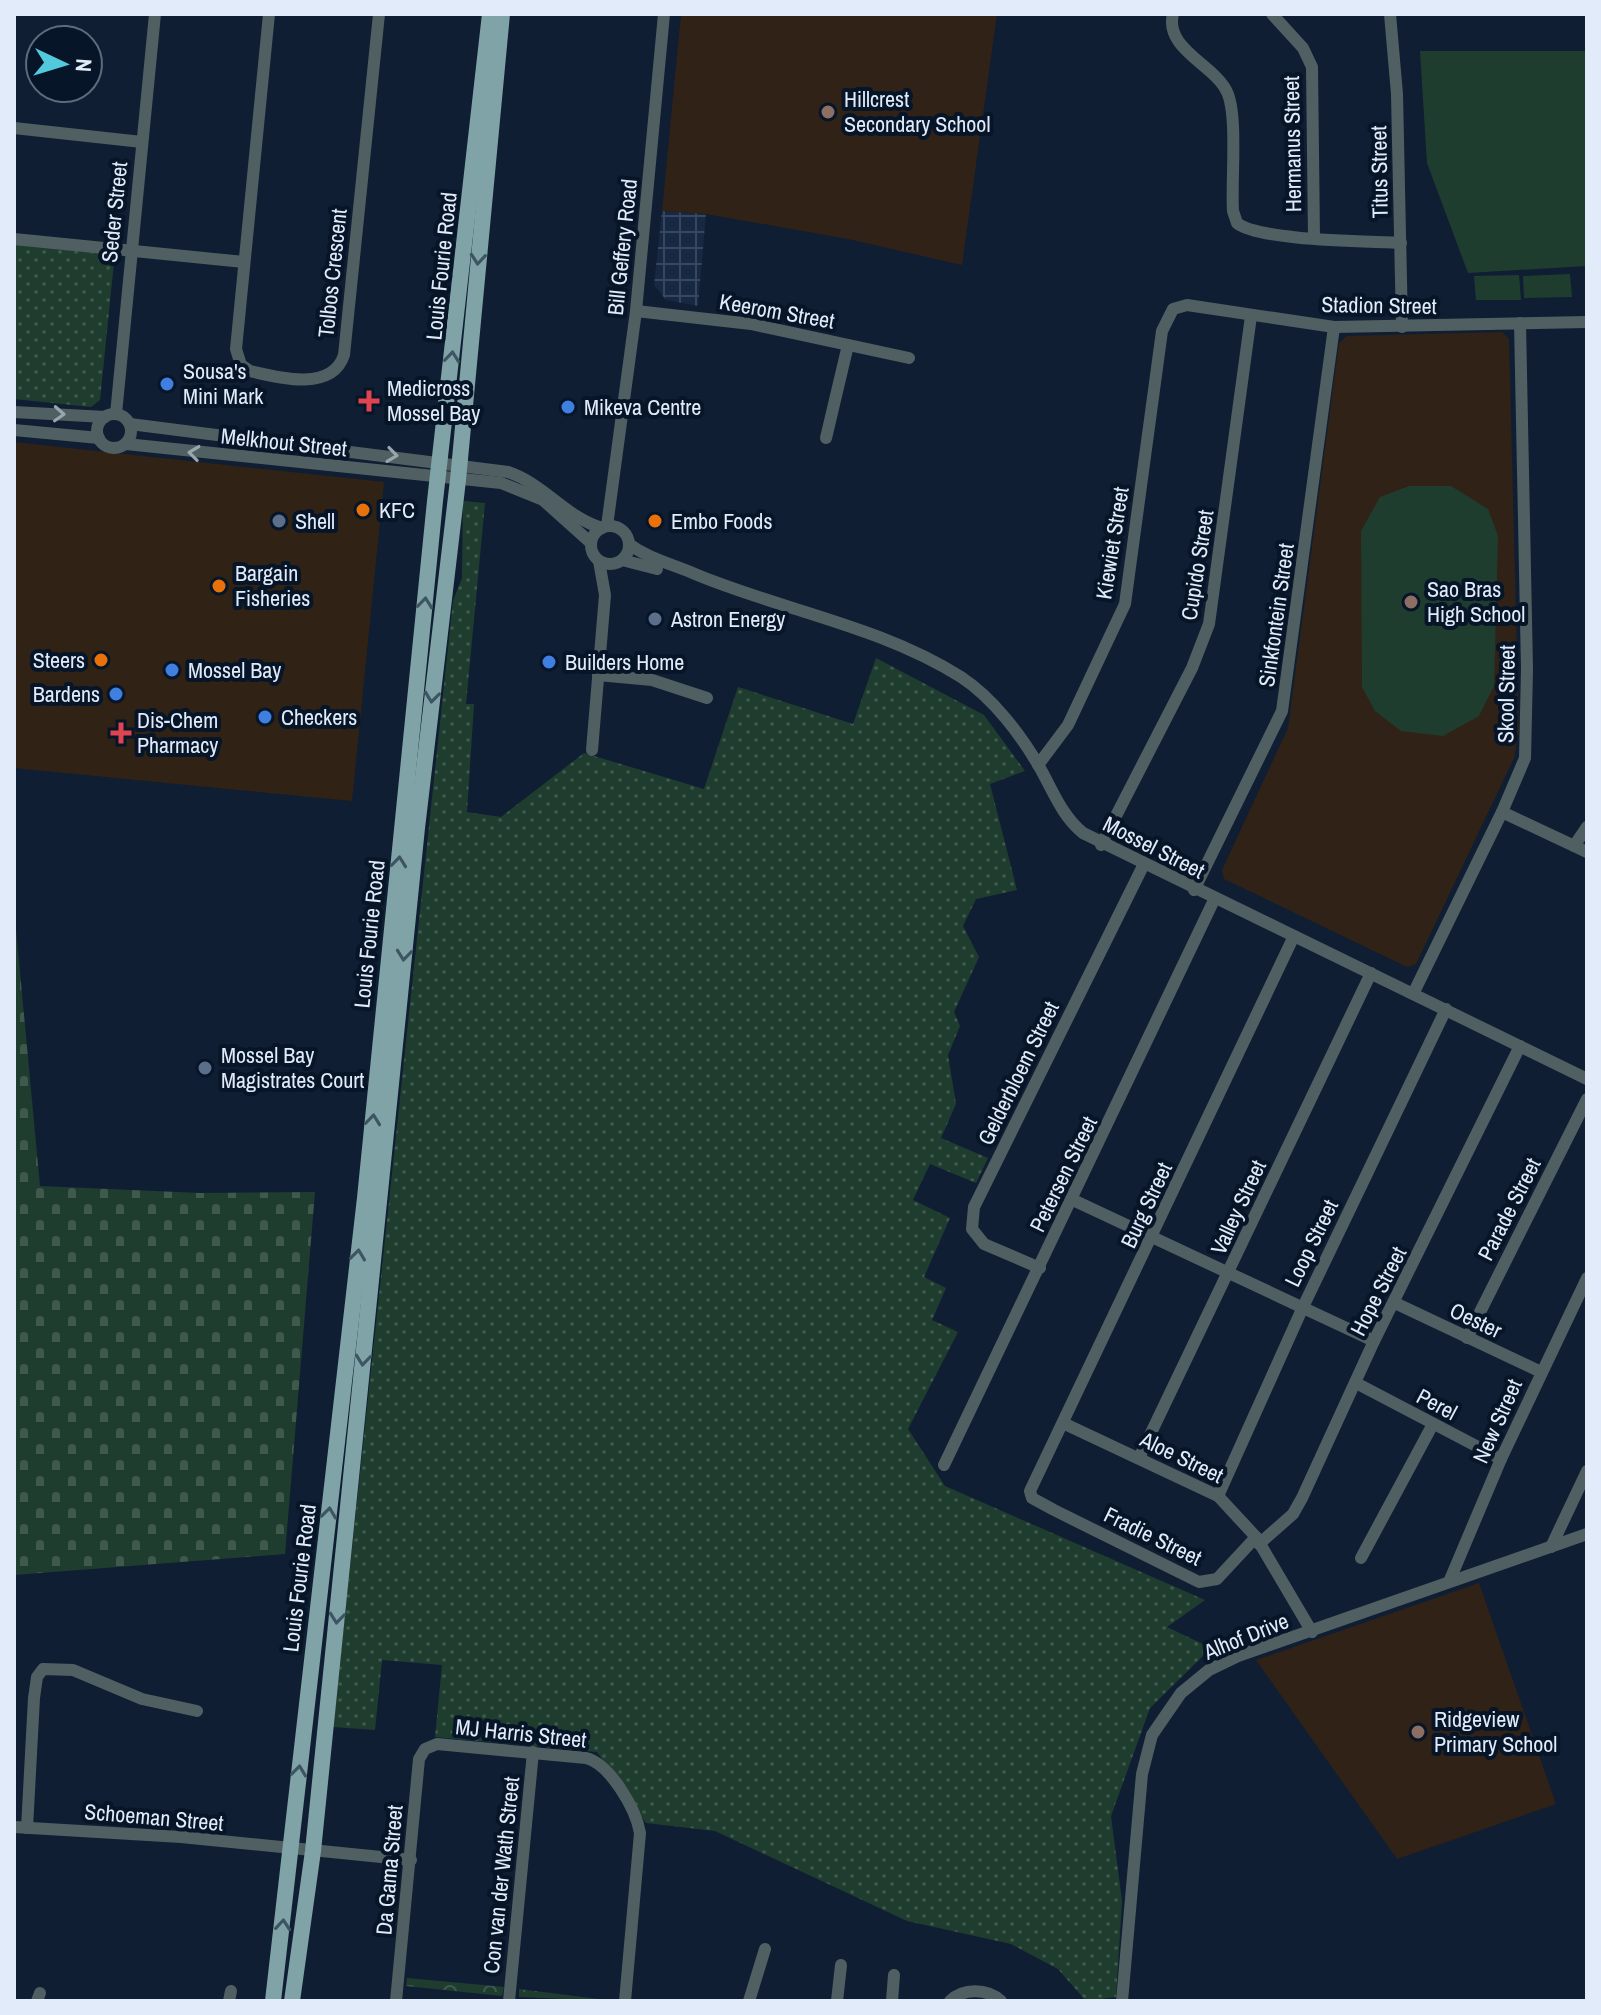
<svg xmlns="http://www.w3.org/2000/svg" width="1601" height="2015" font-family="'Archivo Narrow',sans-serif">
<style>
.commercial{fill:#302215}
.industrial{fill:url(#industrial-grid)}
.education{fill:#302216}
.grass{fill:url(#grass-dots)}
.cemetery{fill:url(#cemetery-stones)}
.park{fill:url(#park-crowns)}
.pitch{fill:#1f3d2e}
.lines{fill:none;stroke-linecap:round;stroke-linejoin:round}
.minor{stroke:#506062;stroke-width:12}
.major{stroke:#80a3a8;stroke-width:16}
.oneway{stroke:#3d5562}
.oneway2{stroke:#98a6ae}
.education-dot{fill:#8d6e63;stroke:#071529;stroke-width:3}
.shop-dot{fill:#3f7fe0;stroke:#071529;stroke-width:3}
.health-dot{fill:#e0444e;stroke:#071529;stroke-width:3}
.food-dot{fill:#e8710a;stroke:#071529;stroke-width:3}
.service-dot{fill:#5c6f8a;stroke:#071529;stroke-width:3}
.labels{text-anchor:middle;stroke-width:8;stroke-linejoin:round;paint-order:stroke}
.poi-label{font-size:22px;fill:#e1ebfa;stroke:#071529;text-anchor:start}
.street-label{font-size:22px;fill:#e1ebfa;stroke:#071529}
</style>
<defs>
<pattern id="industrial-grid" width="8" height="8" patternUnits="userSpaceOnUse" patternTransform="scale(2)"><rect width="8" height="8" fill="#172843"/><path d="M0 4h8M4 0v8" fill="none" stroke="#38475f"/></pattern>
<pattern id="grass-dots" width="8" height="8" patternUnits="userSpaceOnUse" patternTransform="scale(2)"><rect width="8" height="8" fill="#1f3d2e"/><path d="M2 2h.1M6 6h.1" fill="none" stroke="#3f594d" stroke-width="1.8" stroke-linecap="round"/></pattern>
<pattern id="cemetery-stones" width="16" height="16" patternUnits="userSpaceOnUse" patternTransform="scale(2)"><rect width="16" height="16" fill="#1f3d2e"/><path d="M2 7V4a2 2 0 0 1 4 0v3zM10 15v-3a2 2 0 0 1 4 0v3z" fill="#3f594d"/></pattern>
<pattern id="park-crowns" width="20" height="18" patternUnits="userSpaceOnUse" patternTransform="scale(2)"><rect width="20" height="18" fill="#1f3d2e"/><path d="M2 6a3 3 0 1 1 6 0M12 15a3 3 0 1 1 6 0" fill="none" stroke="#3f594d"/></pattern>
</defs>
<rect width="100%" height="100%" fill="#101e33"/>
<path class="commercial" d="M14,442L384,482L352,801L14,768Z"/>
<path class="industrial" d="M662,211L706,214L698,306L666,300L654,285Z"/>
<g class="education">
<path d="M681,14H997L962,265L848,239L706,214L662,211Z"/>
<path d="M1502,332L1509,339L1519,731L1514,758L1416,964L1407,967L1224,879L1222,870L1288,728L1339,343L1347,336Z"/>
<path d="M1479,1583L1556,1804L1397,1859L1256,1660Z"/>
</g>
<g class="grass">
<path d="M14,244L107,254L114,262L100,400L91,407L14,399Z"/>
<path d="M463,501L485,503L466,704H474L467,812L501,817L584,753L704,789L738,687L853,724L876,658L984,715L1025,771L990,784L1017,890L976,899L963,926L979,957L954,1012L960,1026L948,1055L956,1104L941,1138L988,1158L976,1183L930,1164L913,1200L950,1218L924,1277L946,1288L932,1320L958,1332L908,1429L945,1486L1205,1600L1167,1627L1211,1648L1150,1708L1111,1816L1122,1901L1116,1997L1086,2001L1058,1969L1011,1944L907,1921L715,1831L646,1823L597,1752L435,1737L442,1665L382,1660L375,1730L333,1727L453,601L462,578Z"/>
</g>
<path class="cemetery" d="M14,908L40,1186L200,1193L315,1192L285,1554L14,1575Z"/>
<g class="park">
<path d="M407,1978L504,1987L502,1996L406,1986Z"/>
<path d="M519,1989L615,2001L519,1997Z"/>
</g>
<g class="pitch">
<path d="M1420,51H1587V266L1468,273L1427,163Z"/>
<path d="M1570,274L1572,297L1524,298L1523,276Z"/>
<path d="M1519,275L1521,300H1476L1474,276Z"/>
<path d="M1409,486H1451L1488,509L1498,536L1494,686L1479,716L1443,736L1401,731L1375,711L1362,687L1361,531L1380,497Z"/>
</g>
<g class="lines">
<g class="minor">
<path d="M269,14L236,349L241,365L250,371C279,378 332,392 344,355L379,14"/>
<path d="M1173,14C1164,49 1215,65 1227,92C1238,115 1231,183 1233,211L1237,223C1259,241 1368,241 1401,243"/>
<path d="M1272,14L1303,48L1312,67L1314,238"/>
<path d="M1390,14L1397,94L1402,327"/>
<path d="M14,128L142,142"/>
<path d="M14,239L244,262"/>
<path d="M636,311L751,324L909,358"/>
<path d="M14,412L105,417"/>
<circle cx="114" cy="431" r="17"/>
<path d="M116,414L155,14"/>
<path d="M130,424L508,472C546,485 565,517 602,528"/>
<path d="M14,430L99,438"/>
<path d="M826,438L848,345"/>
<path d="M126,444L501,483L543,500L591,543"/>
<path d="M607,526L636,311L664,14"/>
<circle cx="610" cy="545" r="19"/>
<path d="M629,544C649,559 672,564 695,574C781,610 881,626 961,677C993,698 1021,735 1040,768C1053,791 1062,816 1083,833L1587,1079"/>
<path d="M622,560L657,569"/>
<path d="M598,675L652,680L707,698"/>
<path d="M592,750L605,595L599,561"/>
<path d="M1038,765L1068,725L1125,604L1162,331L1173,309L1187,305L1334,327L1587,322"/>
<path d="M1502,812L1587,852"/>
<path d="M1101,845L1192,668L1209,624L1251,316"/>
<path d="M1574,846L1587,827"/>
<path d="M1194,890L1282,711L1334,327"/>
<path d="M1414,992L1502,812L1525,758L1527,669L1520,323"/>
<path d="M1073,1200L1374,1341"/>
<path d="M1040,1268L984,1244L972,1229L974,1207L1143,866"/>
<path d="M1395,1303L1541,1372"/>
<path d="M1467,1338L1587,1099"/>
<path d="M1356,1383L1501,1459"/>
<path d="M1065,1424L1218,1496L1256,1537L1312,1632"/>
<path d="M1139,1458L1371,973"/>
<path d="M944,1465L1214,900"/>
<path d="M1218,1496L1303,1307L1446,1009"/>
<path d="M1256,1537L1217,1579L1199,1582L1054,1510L1032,1498L1030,1491L1293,938"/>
<path d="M1259,1544L1293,1514L1302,1498L1374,1341L1520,1046"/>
<path d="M1551,1547L1587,1471"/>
<path d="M1361,1558L1433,1424"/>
<path d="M1449,1582L1501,1459L1587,1278"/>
<path d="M14,1827L181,1837L411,1860"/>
<path d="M27,1828L34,1698L37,1677L43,1669L73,1670L142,1699L197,1711"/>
<path d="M37,2001L40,1993"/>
<path d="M229,2001L231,1991"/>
<path d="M396,2001L419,1759L425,1749L437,1744L586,1758C610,1764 636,1809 640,1833L625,2001"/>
<path d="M509,2001L533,1752"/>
<path d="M749,2001L765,1949"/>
<path d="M837,2001L841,1965"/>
<path d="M892,2001L894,1975"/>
<path d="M950,2001C963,1988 987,1988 1001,2001"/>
<path d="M1122,2001L1142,1774L1152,1735L1181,1693L1209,1670L1238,1656L1587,1534"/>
</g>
<g class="major">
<path d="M273,2001L365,1198L435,501L490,14"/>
<path d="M292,2001L313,1851L417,828L458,480L502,14"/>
</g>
</g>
<defs><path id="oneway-chevron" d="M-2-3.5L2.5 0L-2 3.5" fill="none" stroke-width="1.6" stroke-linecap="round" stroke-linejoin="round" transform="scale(2)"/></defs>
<g class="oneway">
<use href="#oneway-chevron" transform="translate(478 259) rotate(95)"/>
<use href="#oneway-chevron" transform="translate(452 357) rotate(-84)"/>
<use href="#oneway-chevron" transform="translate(425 603) rotate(-84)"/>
<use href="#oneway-chevron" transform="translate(432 697) rotate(97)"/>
<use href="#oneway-chevron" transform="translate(399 862) rotate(-84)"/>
<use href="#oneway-chevron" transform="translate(404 955) rotate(96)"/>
<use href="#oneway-chevron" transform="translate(373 1120) rotate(-84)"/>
<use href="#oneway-chevron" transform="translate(358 1255) rotate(-83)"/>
<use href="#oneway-chevron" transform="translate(363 1360) rotate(96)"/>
<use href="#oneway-chevron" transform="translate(329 1513) rotate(-83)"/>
<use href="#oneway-chevron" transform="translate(337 1618) rotate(96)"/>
<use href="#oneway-chevron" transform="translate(299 1771) rotate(-83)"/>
<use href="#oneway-chevron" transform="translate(283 1925) rotate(-85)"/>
</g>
<g class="oneway2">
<use href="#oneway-chevron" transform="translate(59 414) rotate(3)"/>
<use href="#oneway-chevron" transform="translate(194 453) rotate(-173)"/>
<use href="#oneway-chevron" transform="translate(392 455) rotate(8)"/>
</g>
<g class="education-dot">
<circle cx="828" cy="112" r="8"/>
<circle cx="1411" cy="602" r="8"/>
<circle cx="1418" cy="1732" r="8"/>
</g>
<g class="shop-dot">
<circle cx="167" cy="384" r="8"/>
<circle cx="568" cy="407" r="8"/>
<circle cx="549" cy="662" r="8"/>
<circle cx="172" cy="670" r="8"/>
<circle cx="116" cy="694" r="8"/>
<circle cx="265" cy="717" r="8"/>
</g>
<g class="health-dot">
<path d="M365 389h8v8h8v8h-8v8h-8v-8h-8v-8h8z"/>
<path d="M117 721h8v8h8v8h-8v8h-8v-8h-8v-8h8z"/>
</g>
<g class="food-dot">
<circle cx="363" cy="510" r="8"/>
<circle cx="655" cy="521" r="8"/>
<circle cx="219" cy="586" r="8"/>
<circle cx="101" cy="660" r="8"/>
</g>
<g class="service-dot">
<circle cx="279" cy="521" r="8"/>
<circle cx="655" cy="619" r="8"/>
<circle cx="205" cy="1068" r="8"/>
</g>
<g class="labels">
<g class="poi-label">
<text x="844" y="107">Hillcrest<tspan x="844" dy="25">Secondary School</tspan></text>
<text x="183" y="379">Sousa's<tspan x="183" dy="25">Mini Mark</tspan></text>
<text x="387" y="396">Medicross<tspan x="387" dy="25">Mossel Bay</tspan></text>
<text x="584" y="415">Mikeva Centre</text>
<text x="379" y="518">KFC</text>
<text x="295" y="529">Shell</text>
<text x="671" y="529">Embo Foods</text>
<text x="235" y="581">Bargain<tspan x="235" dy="25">Fisheries</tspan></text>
<text x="1427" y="597">Sao Bras<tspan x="1427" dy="25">High School</tspan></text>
<text x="671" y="627">Astron Energy</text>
<text x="85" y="668" text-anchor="end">Steers</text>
<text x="565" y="670">Builders Home</text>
<text x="188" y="678">Mossel Bay</text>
<text x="100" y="702" text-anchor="end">Bardens</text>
<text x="281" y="725">Checkers</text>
<text x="137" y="728">Dis-Chem<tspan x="137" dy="25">Pharmacy</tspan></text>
<text x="221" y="1063">Mossel Bay<tspan x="221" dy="25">Magistrates Court</tspan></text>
<text x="1434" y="1727">Ridgeview<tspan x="1434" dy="25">Primary School</tspan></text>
</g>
<g class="street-label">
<text transform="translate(1292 144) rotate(-91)" y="8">Hermanus Street</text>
<text transform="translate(1379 172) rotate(-91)" y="8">Titus Street</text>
<text transform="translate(114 212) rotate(-84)" y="8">Seder Street</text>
<text transform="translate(622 247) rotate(-84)" y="8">Bill Geffery Road</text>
<text transform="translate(441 266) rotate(-84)" y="8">Louis Fourie Road</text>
<text transform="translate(332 273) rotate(-84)" y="8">Tolbos Crescent</text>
<text transform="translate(1379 305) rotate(1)" y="8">Stadion Street</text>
<text transform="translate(777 311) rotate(10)" y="8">Keerom Street</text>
<text transform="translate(284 442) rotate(6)" y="8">Melkhout Street</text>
<text transform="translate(1112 543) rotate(-81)" y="8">Kiewiet Street</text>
<text transform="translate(1197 565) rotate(-81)" y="8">Cupido Street</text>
<text transform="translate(1276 615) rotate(-82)" y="8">Sinkfontein Street</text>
<text transform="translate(1506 694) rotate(-89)" y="8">Skool Street</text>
<text transform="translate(1154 847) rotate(27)" y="8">Mossel Street</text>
<text transform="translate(369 934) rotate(-84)" y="8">Louis Fourie Road</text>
<text transform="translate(1018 1073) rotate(-64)" y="8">Gelderbloem Street</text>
<text transform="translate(1063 1174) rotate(-64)" y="8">Petersen Street</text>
<text transform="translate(1146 1205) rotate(-65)" y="8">Burg Street</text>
<text transform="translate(1238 1207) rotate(-65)" y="8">Valley Street</text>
<text transform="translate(1509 1209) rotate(-63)" y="8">Parade Street</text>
<text transform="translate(1311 1243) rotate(-64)" y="8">Loop Street</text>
<text transform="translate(1378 1291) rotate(-63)" y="8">Hope Street</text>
<text transform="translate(1476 1320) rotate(25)" y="8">Oester</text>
<text transform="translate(1437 1404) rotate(28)" y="8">Perel</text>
<text transform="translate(1497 1421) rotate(-66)" y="8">New Street</text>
<text transform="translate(1182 1457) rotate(26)" y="8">Aloe Street</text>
<text transform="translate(1153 1536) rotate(26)" y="8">Fradie Street</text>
<text transform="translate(299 1578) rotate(-83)" y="8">Louis Fourie Road</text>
<text transform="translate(1246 1636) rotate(-22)" y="8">Alhof Drive</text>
<text transform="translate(521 1733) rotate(6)" y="8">MJ Harris Street</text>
<text transform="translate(154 1817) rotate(5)" y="8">Schoeman Street</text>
<text transform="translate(389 1870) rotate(-85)" y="8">Da Gama Street</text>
<text transform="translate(501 1875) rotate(-84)" y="8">Con van der Wath Street</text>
</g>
</g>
<rect width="1601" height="2015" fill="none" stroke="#e1ebfa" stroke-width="32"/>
<g transform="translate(64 64) rotate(94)"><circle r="38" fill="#071529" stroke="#5e6b7d" stroke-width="2"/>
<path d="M0-6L14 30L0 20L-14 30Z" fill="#53cadc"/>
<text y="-12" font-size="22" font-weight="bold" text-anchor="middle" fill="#e1ebfa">N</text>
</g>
</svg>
